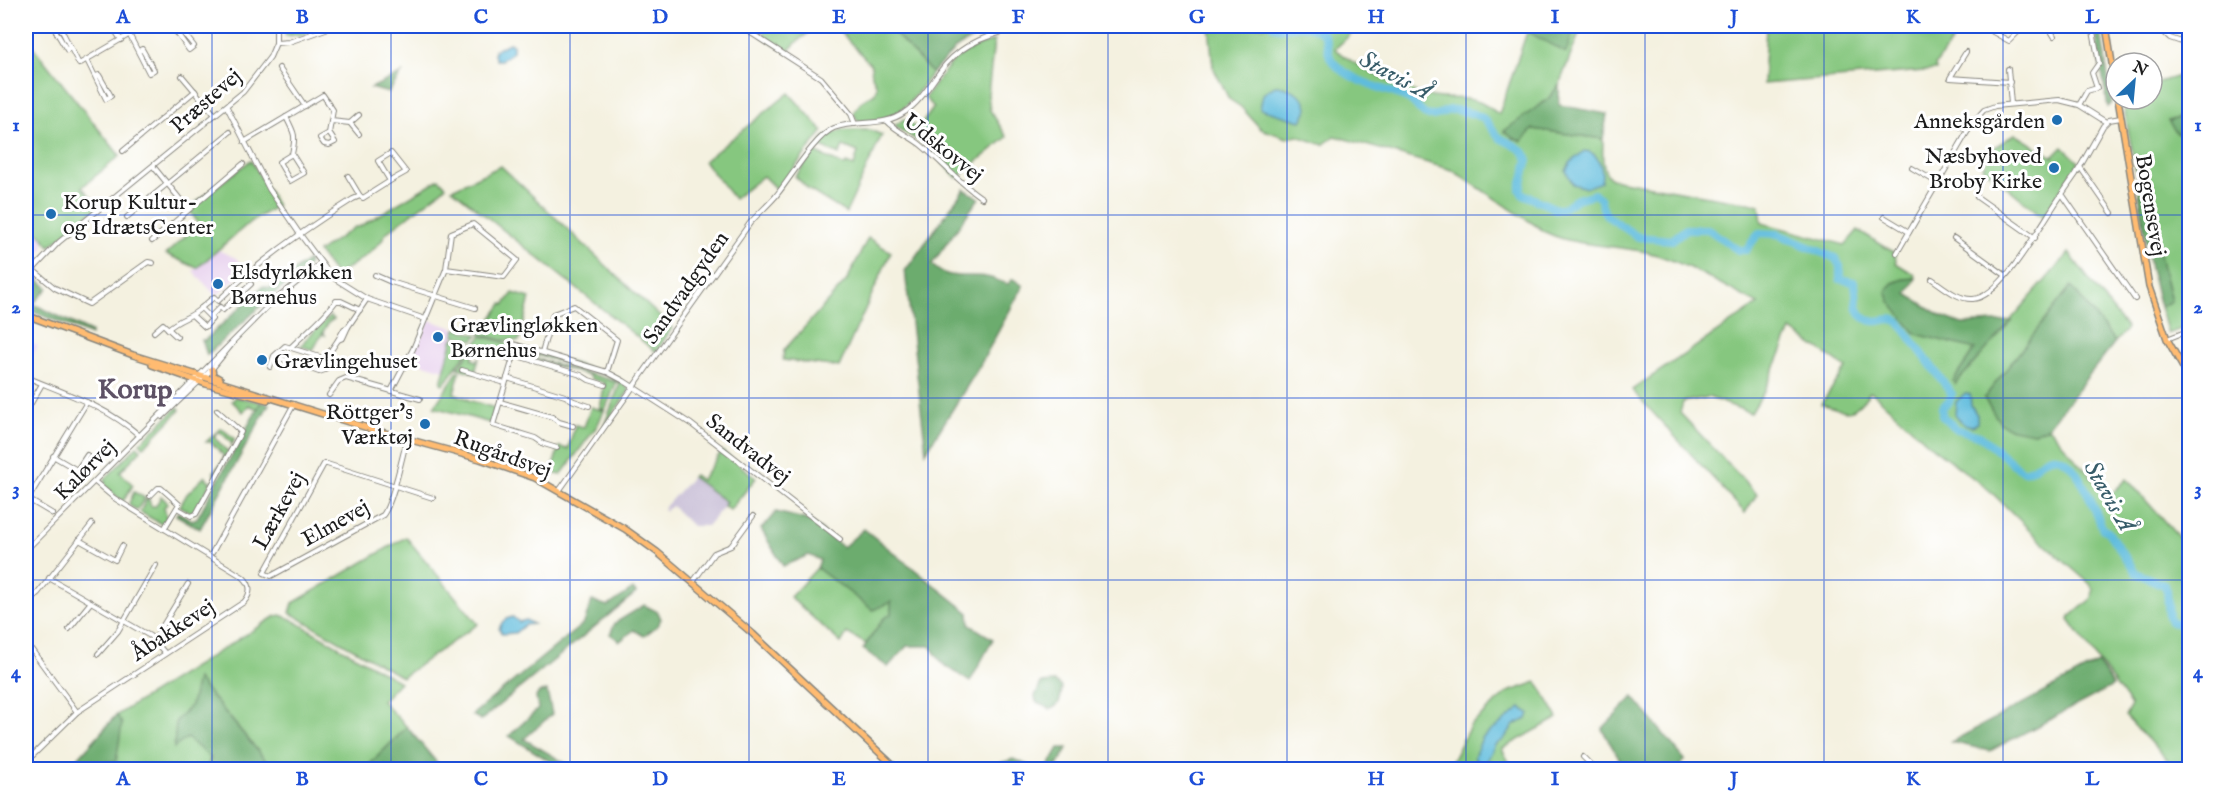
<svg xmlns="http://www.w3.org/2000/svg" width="2215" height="795" font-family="'IM FELL English',serif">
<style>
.built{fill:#e8d2ee}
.industrial{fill:#c9bfd7}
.green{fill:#86c77f;stroke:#51724e;stroke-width:1.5}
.forest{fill:#6cac6e;stroke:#446445;stroke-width:1.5}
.water{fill:#5fbcdd;stroke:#3e6c7c;stroke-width:1.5}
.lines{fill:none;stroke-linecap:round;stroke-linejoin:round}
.river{stroke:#5fbcdd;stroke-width:8}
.minor-casing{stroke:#88867e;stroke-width:6}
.major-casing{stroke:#88867e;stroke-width:8}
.minor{stroke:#fff;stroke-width:4}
.major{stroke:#ffbb71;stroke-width:5}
.grid{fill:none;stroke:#1d4ed8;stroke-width:1.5;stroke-opacity:0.55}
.poi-dot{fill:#1f6fb2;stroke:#fff;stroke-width:2}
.labels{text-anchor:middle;stroke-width:6;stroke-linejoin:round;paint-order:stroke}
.street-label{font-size:22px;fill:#1c1c1c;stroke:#fff}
.poi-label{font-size:22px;fill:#1c1c1c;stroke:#fff;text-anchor:start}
.water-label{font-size:24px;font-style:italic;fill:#375c69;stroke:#fff}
.district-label{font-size:28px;font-weight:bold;fill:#5d5165;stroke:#fff}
.neatline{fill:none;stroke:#1d4ed8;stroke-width:2}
.grid-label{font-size:20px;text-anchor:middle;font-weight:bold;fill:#1d4ed8}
</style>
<rect width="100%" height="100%" fill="#fff"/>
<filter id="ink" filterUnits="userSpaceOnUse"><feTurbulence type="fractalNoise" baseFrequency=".0167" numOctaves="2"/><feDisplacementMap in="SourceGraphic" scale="12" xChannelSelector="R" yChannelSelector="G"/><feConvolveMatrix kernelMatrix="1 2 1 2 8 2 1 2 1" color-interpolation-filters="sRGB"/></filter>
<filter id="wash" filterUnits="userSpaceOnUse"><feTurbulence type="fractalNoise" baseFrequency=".008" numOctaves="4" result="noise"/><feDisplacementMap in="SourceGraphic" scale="24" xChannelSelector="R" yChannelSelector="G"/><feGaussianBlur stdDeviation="1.35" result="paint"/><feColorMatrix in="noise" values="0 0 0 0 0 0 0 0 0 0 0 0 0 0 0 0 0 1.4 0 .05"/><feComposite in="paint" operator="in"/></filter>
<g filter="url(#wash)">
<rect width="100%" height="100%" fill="#f4f1e0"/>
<g class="built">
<path d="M26,219L43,239L44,247L26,266Z"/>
<path d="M218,250L236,258L246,270L216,296L193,271Z"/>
<path d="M429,320L457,329L444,370L410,360Z"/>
<path d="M26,341L38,346L26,366Z"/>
</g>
<path class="industrial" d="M692,477L727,503L707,526H692L672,506L665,511L663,509Z"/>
<g class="green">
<path d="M283,26H302L308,34L286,36Z"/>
<path d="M769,26H818L799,40L787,52L762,36Z"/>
<path d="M835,26H888L932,73C912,101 897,125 858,121L853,113L862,101L875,93L877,86L872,76L871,65Z"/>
<path d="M1209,26H1340L1352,33L1335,49C1356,67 1406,92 1433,97C1448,100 1465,96 1479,102C1486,105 1493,110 1499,114L1529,26H1582L1559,85L1548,99L1505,132L1533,129L1603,139C1603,153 1600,168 1611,179L1760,205L1762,223L1845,245L1858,230L1895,253L1896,263L1914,274L1916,278L1903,279L1892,283L1975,349L1953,381L1955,384L2069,253L2127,329L2115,342L2071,287L1984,398L1992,409L2034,433L2048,427L2100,487L2112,493L2127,479L2189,549V590L2187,593L2190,595L2189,769H2176L2125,716L2131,706L2069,620L2070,617L2092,598L2093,590L2090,584L2043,543L1989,490L1933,448L1874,394L1870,392C1851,418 1850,412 1821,404L1846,368L1791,330L1764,392L1751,413L1708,397L1683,402L1680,413L1757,494L1745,513L1632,390L1758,304C1721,285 1686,262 1646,252C1613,245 1578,247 1547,233L1452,170L1335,136L1323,145L1298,136L1287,138L1261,129L1241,107L1229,99L1213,67Z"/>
<path d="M1766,26H1812L1844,30L1848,26H1963L1935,65L1936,70L1763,84Z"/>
<path d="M26,38L120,156L82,187L99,206L50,246L26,218Z"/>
<path d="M994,41L988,94L990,110L1007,137L957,178L928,147L894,126L904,119L918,129L934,107L925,98C947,67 955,51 994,41Z"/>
<path d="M2189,73V115L2168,121L2177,133L2190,136L2189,326L2168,334L2160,307L2171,300L2153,229L2142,172L2138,166H2135L2123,103L2134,99H2152V84Z"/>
<path d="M789,93L823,131L777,190L763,176L734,199L704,161Z"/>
<path d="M842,130H870L882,135L846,213L809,190L795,176L815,152L845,166L846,163L854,166L858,152L843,146L839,155L819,146L824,137Z"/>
<path d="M2015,134L2053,157L2063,147L2079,162L2043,217L1983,167L1993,148Z"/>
<path d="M251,160L277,206L250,222L197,268L166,254L199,224L188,209Z"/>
<path d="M501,166L672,328L656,352L452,189Z"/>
<path d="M439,179L446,186L440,192L386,233C379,251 351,265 336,276L318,252L355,227H359Z"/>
<path d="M868,238L891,252L839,367L783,360L784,350L847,280Z"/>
<path d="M513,293L530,298L519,341L502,340L480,334L502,304L504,305Z"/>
<path d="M330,316L334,319L328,323L323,332L325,335L322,334L313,350L301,346L305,340Z"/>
<path d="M456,329H457L478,335L474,340L454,335Z"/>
<path d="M481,336L511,344L510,348L513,351L510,357L476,347L472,359L477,361L479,357L475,373L458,368Z"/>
<path d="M453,338L473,344L444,384L441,383Z"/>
<path d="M521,348C540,354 625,374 629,391L604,426L620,383L606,375L520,350V354L607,379L616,383L605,410L600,408L605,383L591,379L590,376L517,354Z"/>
<path d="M458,371L460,372L454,393L468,399V400L495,408L490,423L434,407Z"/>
<path d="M236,397L261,402L257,409L249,405L243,412L232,401Z"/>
<path d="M178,407L180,410L144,447L140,443Z"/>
<path d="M591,407L604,411L597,426L561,475L551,473L559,447L568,449L575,425L584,427Z"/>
<path d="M221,428L235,439L231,447L232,443L219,431L214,437L227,451L230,449L214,476V471L222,463L224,456L211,442H206Z"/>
<path d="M137,446L141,450L120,472L133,485L124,500L122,501L105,486V479Z"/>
<path d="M722,451L756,478L730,510L724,506L726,502L692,477L694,475L701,480Z"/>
<path d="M205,476L210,482L212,480L196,511L191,513L180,506L187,494Z"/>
<path d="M134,492L145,498L137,510L130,506L129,503Z"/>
<path d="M161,496L168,503L164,507L167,520L163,525L140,512L148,497L151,506H156Z"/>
<path d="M406,537L478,624L402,677L290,613L293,603Z"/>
<path d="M817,568L873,610L891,602V614L883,619L866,644L847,633L841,643L790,597Z"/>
<path d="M280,615L291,619L400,682L382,701L407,727L365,769H273L222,708L207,769L68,770L115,716L274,617Z"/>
<path d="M1537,682L1558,718L1502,749L1509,762L1504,769L1446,770L1452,761L1470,726L1508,692Z"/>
</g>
<g class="forest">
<path d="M888,26H986V30L955,49L932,73Z"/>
<path d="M1533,26H1575L1566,53L1530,33Z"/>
<path d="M2094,26H2100L2112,103L2108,107Z"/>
<path d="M402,73L388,93L371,88Z"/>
<path d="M1559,85V105L1607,114L1603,139L1533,129L1522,141L1513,138L1504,131L1548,99Z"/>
<path d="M2189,115V136L2177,133L2168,121Z"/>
<path d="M2135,166H2138L2142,172L2147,173L2155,222L2153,229L2156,232L2163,269L2171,301L2160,307L2149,264Z"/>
<path d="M964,189L979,198L932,264C944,281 968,274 986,277C993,278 1001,282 1008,284L1013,279L1023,286L979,367L926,452L905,271Z"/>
<path d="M309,260L308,266L271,297L207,355L202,340H205L263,286L270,288Z"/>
<path d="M31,273L48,288L35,302L29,299V293L26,289V280Z"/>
<path d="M1916,278L1907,294L1941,316L1962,324L2012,321L1955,384L1953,381L1975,349L1916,334L1890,302L1886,291C1894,280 1902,279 1916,278Z"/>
<path d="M2071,286L2115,342L2048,427L2034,433L2012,429L2000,423L1984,398Z"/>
<path d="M27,301L91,332V335L26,309Z"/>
<path d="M261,402L269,404L200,529L176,515L178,512L192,520L197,518Z"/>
<path d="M776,512L808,520L843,547L864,529L969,613L970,625L993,639L970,682L943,664L930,646H907L888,667L863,649L883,619L891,614V602L873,610L817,568L820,560L809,555L783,566L761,529Z"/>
<path d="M633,589L636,593L481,720L472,715L584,623L592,601L608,606Z"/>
<path d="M644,605L658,612L661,619L657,626L644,636L634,630L620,641L610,634L615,623Z"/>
<path d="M2098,663L2113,686L1990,751L1951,742Z"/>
<path d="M197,679L273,769H224L218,766L216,769H207L211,758L187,738L174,748L176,721L191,705Z"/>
<path d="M1055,682L1062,687C1061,697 1061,706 1050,709L1036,702L1035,696L1041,683Z"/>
<path d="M547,691L552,714L524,739L567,764L559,767L509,736L538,709L536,697L539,692Z"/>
<path d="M1633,697L1685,760L1677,769H1625L1602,729Z"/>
<path d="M117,715L122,724L116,762H96L95,769H68Z"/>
<path d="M407,727L438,764L434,769H365Z"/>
<path d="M1059,748H1068L1055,769H1047Z"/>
<path d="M1013,759L1037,769L995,770L988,767Z"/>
</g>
<g class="water">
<path d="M509,43L513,45V52L501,60H496L494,55L495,50Z"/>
<path d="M1275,86C1286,86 1306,94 1307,107C1307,112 1303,117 1301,121L1260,109L1263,94Z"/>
<path d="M1584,151C1599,151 1604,170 1601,182L1586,188L1573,184L1566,171L1570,163Z"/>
<path d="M1965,393L1970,394L1971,405L1977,415V423L1972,426L1963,424L1955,414L1956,402Z"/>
<path d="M513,617L519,622L526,620L533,624L525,625L515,633L502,634L499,629C502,621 504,619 513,617Z"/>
<path d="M1521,708L1529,713L1527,719L1514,725L1504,739L1495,745L1486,763L1477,762L1474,757L1482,738Z"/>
</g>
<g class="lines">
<g class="river">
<path d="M1273,26L1280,28L1302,26"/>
<path d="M1304,26C1336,30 1322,49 1333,62C1351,82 1383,88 1407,98C1414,101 1418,109 1424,114C1436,121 1444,108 1455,110C1465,111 1482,115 1488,123C1492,128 1495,134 1500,138C1510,144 1524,147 1528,160L1520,190L1523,194L1556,209H1562L1577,199L1594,194L1600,198L1604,211L1607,216L1638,237L1672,240L1686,229H1708L1738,250H1746L1759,233L1778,234L1835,258L1840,266V279L1854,282C1859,295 1852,309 1866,319C1877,326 1888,314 1899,322L1952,394L1949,402L1942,407V416L1957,429L1980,436L2023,472C2034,471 2040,459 2051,457C2077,453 2094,510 2103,529L2108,532L2136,573L2164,585L2167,590L2169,617L2171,622L2190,626"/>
</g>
</g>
</g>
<g filter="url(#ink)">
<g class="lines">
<defs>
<g id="minor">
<path d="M112,26L121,40"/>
<path d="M175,26L176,27L178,26L194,46L189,50L174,29L176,27"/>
<path d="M740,26L821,78L851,114L855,124"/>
<path d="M1982,26L2009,41L2024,26"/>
<path d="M2048,26L2054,36"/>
<path d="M2157,26L2170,38L2190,45"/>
<path d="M129,34L149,73L154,70L142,49L139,51"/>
<path d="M276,43L289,42L334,26"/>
<path d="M69,48L67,50L55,30L60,27L79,64L144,26"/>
<path d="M1966,52L1950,78L2010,82"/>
<path d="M87,60L106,99L111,96L99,75L96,76"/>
<path d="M279,68L305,106"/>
<path d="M2008,69L2011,104"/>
<path d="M182,76L215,115"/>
<path d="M2079,105L2087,91L2097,88L2092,73L2099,63L2092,26"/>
<path d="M227,107L269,189L299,233L332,277L367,299L425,319"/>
<path d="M286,117C295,134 296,136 292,154L279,162L290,181L304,173L292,154"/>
<path d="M1944,117L1968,131"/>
<path d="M2121,118L2109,120L2103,126L2076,174L2062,194L2135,299"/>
<path d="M331,121L350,123L359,134"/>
<path d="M887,121C897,132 910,136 921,145C942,162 959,183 982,198"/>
<path d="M350,123L359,115"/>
<path d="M244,142L323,95L333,110L329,133L320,138L324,144L329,145L335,142L329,133"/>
<path d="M123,151L195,91"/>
<path d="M153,166L188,209"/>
<path d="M2080,167L2112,213"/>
<path d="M1912,168L1938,183"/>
<path d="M348,176L360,196"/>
<path d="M1977,197L2035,238"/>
<path d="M127,217L230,132"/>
<path d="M1884,217L1909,232"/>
<path d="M1954,238L2005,275"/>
<path d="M152,241L243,164"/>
<path d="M1897,253L1973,122L1984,110L1995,106L2059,100L2079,105L2106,122"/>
<path d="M32,269L55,288L89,304L148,262L153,263"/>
<path d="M375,275L391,282L475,308"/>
<path d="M26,277L59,242L243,92L270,57L276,43V26"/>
<path d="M1932,279C1944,287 1958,300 1973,299C2003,297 2045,217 2062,194"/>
<path d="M193,316L205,327L212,319L201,308L214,297L218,301C259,261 305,229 353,199L360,196L363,198L390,181L378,161L391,153L406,172L390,181"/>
<path d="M210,317L220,307L223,310L251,284"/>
<path d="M168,329C180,318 191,318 201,308"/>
<path d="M154,332L163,324L177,337"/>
<path d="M2167,339L2190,330"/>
<path d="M338,340L344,329L348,327"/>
<path d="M513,344L607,372L624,381L691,424L840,539"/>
<path d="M517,345L493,425L535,438L544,444L557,448"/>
<path d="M290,348C306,332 323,319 336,301H341L360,310"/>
<path d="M477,349L513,360"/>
<path d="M542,352L553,314L574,306L617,340L607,372"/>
<path d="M514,355L581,375L589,380L605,385"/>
<path d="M325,359L338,340L343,338L348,327L367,299"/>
<path d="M270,367L274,356L285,346L323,358L327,365L325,370L319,372L274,356"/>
<path d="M462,370L505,383"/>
<path d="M26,377C67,394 106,406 140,436"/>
<path d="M507,378L565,396L574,401L589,406"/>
<path d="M391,391L413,349L446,269L451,233L473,224L517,260L504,277L446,269"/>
<path d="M329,395L339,381L346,378L420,399"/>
<path d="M500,402L552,417L559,422L573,426"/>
<path d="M26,412L42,384"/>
<path d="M162,417L211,370L233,343"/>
<path d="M407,439C402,457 393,502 383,515L271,576L264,573L324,464H327L433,498"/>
<path d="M53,456L77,470L87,455"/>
<path d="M559,491L750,223C758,214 767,206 775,197C790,179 815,136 834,128C857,119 883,128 905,112C922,101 933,79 946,64C966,41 994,34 1022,26"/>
<path d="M150,496L158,488H161L179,504L164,529"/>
<path d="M26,498L53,514"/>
<path d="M28,499L87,402"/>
<path d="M177,508L191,516L196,514L241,432L217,410"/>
<path d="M79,540L115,560L122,546"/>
<path d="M26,550L270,304L321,263"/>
<path d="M212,553L294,404"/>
<path d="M49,578L150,636L165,653"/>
<path d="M693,582L714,553L731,546L753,516"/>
<path d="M26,603L38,593L92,524"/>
<path d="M69,629L91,602"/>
<path d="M154,640L188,584"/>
<path d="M26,642L77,712"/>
<path d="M98,654L118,631L156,565"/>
<path d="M1583,757L1596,770"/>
<path d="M26,762L77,712L244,602C251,594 252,585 243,577L114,498L95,482"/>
</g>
<g id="major">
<path d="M2106,26L2116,88"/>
<path d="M2118,99L2149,287L2167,339L2190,380"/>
<path d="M26,315L133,355L371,429L480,459L535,478L625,529L657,552L753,634L898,770"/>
<path d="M152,365L206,384L267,400"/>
<path d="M212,369L213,375L220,379"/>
</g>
</defs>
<use href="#minor" class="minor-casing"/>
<use href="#major" class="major-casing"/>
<use href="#minor" class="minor"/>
<use href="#major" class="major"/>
</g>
</g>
<path class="grid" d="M212,26V770M391,26V770M570,26V770M749,26V770M928,26V770M1108,26V770M1287,26V770M1466,26V770M1645,26V770M1824,26V770M2003,26V770M26,215H2190M26,398H2190M26,580H2190"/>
<g class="poi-dot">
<circle cx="2057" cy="120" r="6"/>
<circle cx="2054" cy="168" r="6"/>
<circle cx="51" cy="214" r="6"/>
<circle cx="218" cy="284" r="6"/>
<circle cx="438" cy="337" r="6"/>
<circle cx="262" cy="360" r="6"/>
<circle cx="425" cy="424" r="6"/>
</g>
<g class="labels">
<g class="street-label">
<text transform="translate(205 100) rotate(-41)" y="8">Præstevej</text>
<text transform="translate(944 147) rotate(39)" y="8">Udskovvej</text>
<text transform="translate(2152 205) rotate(81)" y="8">Bogensevej</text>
<text transform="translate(685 287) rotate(-55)" y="8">Sandvadgyden</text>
<text transform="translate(749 448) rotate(38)" y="8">Sandvadvej</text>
<text transform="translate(503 453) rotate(20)" y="8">Rugårdsvej</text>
<text transform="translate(84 469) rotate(-45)" y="8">Kalørvej</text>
<text transform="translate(278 510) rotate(-61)" y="8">Lærkevej</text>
<text transform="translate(335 522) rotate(-29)" y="8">Elmevej</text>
<text transform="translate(172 629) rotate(-33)" y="8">Åbakkevej</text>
</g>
<g class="poi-label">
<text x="2045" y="128" text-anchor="end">Anneksgården</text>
<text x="2042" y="163" text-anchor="end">Næsbyhoved<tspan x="2042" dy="25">Broby Kirke</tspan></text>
<text x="63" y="209">Korup Kultur-<tspan x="63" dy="25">og IdrætsCenter</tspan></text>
<text x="230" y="279">Elsdyrløkken<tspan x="230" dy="25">Børnehus</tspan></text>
<text x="450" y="332">Grævlingløkken<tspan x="450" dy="25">Børnehus</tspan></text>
<text x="274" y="368">Grævlingehuset</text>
<text x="413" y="419" text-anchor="end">Röttger's<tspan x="413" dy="25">Værktøj</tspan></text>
</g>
<g class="water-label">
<text transform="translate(1396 75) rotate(28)" y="8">Stavis Å</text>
<text transform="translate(2110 496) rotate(60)" y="8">Stavis Å</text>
</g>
<g class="district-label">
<text x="135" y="398">Korup</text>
</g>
</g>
<rect width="2215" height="795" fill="none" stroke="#fff" stroke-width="66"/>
<g transform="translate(2134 81) rotate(26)"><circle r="28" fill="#ffffff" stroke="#a4a4a4" stroke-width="1.5"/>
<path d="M0-4.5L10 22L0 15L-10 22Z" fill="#1f6fb2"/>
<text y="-9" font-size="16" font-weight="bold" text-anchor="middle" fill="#1c1c1c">N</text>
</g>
<rect x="33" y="33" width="2149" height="729" class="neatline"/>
<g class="grid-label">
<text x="123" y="23">A</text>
<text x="302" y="23">B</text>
<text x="481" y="23">C</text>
<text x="660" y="23">D</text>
<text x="839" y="23">E</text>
<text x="1018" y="23">F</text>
<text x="1197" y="23">G</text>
<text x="1376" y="23">H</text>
<text x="1555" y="23">I</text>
<text x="1734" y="23">J</text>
<text x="1913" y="23">K</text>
<text x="2092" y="23">L</text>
<text x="16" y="131">1</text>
<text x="2198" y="131">1</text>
<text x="16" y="313">2</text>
<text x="2198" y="313">2</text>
<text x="16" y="495">3</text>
<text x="2198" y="495">3</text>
<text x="16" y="678">4</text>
<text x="2198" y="678">4</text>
<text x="123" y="785">A</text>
<text x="302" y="785">B</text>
<text x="481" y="785">C</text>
<text x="660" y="785">D</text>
<text x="839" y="785">E</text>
<text x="1018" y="785">F</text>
<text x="1197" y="785">G</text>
<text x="1376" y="785">H</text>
<text x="1555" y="785">I</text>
<text x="1734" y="785">J</text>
<text x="1913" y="785">K</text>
<text x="2092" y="785">L</text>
</g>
</svg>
